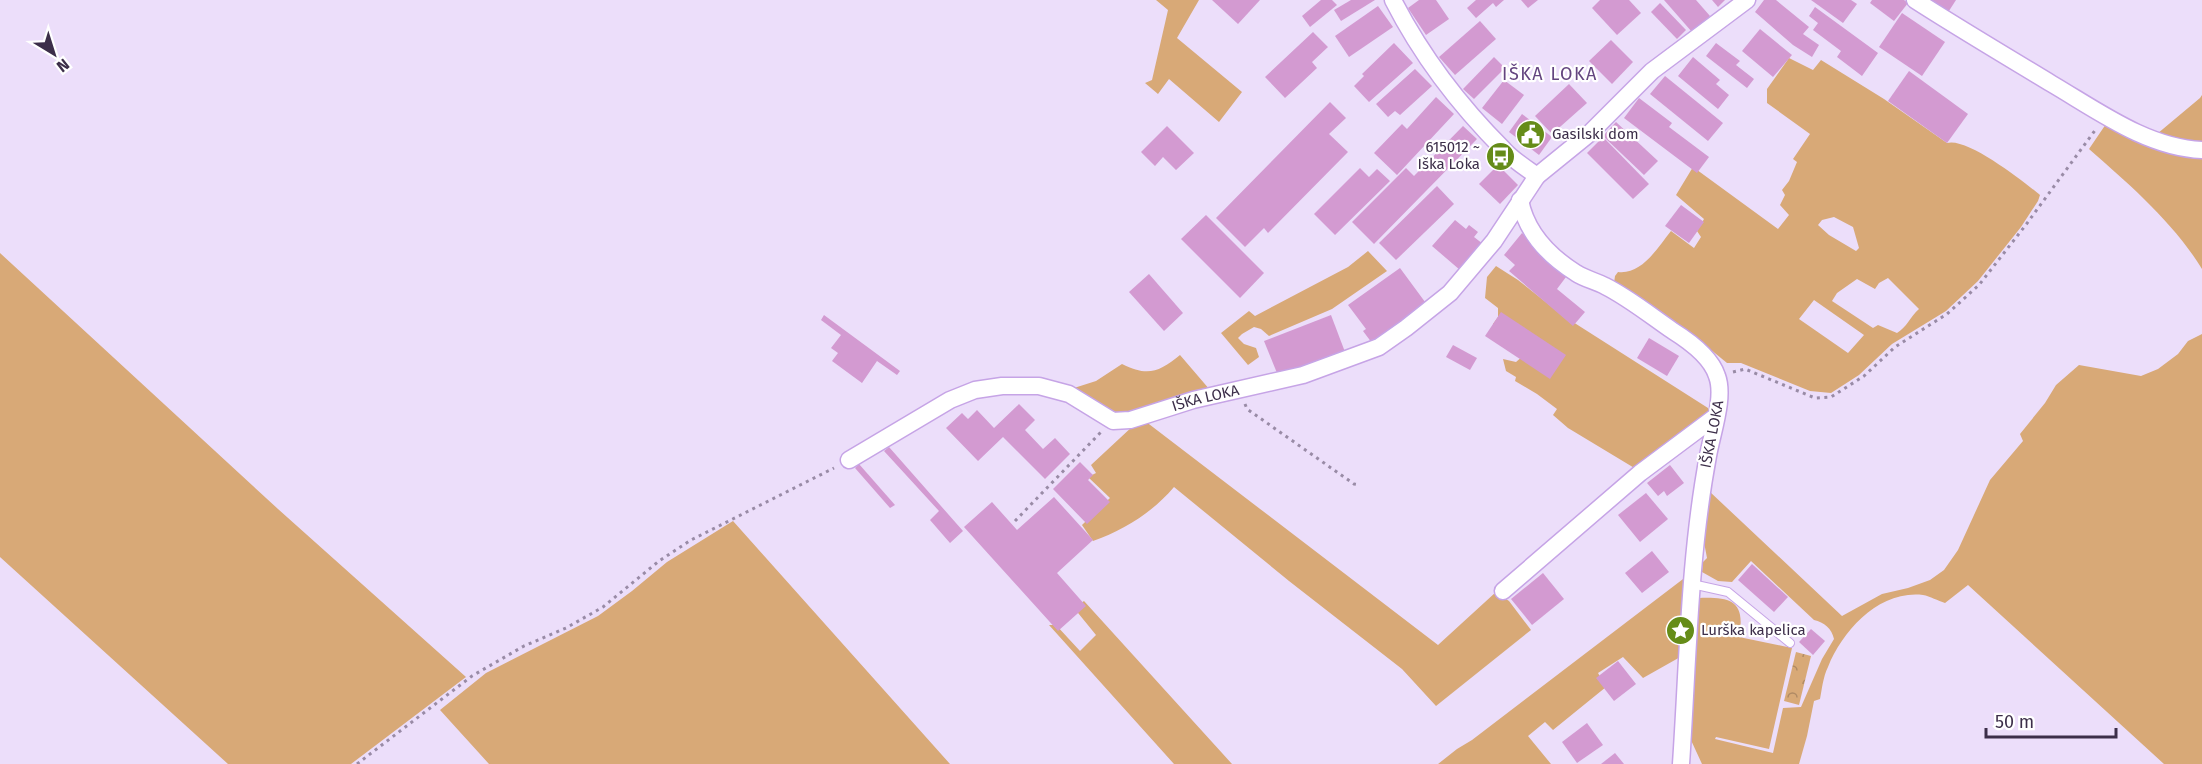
<svg xmlns="http://www.w3.org/2000/svg" width="2202" height="764" font-family="'Fira Sans',sans-serif">
<style>
.green{fill:#d8a977;fill-rule:evenodd}
.park{fill:url(#park-crowns)}
.building{fill:#d39ad1}
.lines{fill:none;stroke-linecap:round;stroke-linejoin:round}
.lane-casing{stroke:#c6a4e6;stroke-width:10}
.street-casing{stroke:#c6a4e6;stroke-width:19}
.path{stroke:#998ba6;stroke-width:3;stroke-dasharray:3 4.5;stroke-linecap:butt}
.lane{stroke:#fff;stroke-width:8}
.street{stroke:#fff;stroke-width:16}
.labels{text-anchor:middle;stroke-width:4.5;stroke-linejoin:round;paint-order:stroke}
.poi-label{font-size:15px;fill:#3c2e49;stroke:#fff;text-anchor:start}
.street-label{font-size:15px;fill:#3c2e49;stroke:#fff}
.quarter-label{font-size:18px;letter-spacing:1.5px;fill:#644580;stroke:#fff}
</style>
<defs>
<pattern id="park-crowns" width="20" height="18" patternUnits="userSpaceOnUse" patternTransform="scale(1.5)"><rect width="20" height="18" fill="#d8a977"/><path d="M2 6a3 3 0 1 1 6 0M12 15a3 3 0 1 1 6 0" fill="none" stroke="#b08a64"/></pattern>
</defs>
<rect width="100%" height="100%" fill="#ecdefa"/>
<g class="green">
<path d="M1156,0H1199L1177,38L1242,92L1219,122L1169,79L1158,94L1145,83L1152,80L1168,10Z"/>
<path d="M1789,58L1813,70L1821,60L1884,99L1947,143C1967,137 2023,181 2040,195L2038,201L2021,227L1978,281L1946,311L1892,344L1859,375L1831,393L1810,391L1741,363H1727L1688,331L1614,283L1615,276L1618,272C1642,275 1658,247 1671,231L1694,248L1701,237L1697,231L1704,219L1676,195L1693,167L1778,229L1789,215L1780,205L1785,195L1782,190L1789,181L1797,162L1793,159L1810,134L1767,103V89ZM1834,217L1853,227L1859,248L1856,251L1829,235L1818,225L1822,220ZM1888,278L1919,309C1910,317 1907,327 1897,333L1878,325L1873,328L1832,301L1837,293L1857,279L1875,289L1879,283ZM1814,300L1864,335L1848,353L1799,319Z"/>
<path d="M2202,95V144L2157,134L2200,98Z"/>
<path d="M2106,124L2202,156V269C2174,223 2129,184 2089,149Z"/>
<path d="M1368,251L1387,271L1332,309L1269,336L1261,329L1254,327L1242,334L1238,338L1244,344L1256,348L1259,357L1248,365L1221,333L1249,311L1255,316L1348,267Z"/>
<path d="M0,253L278,509L466,677L351,764H228L0,557Z"/>
<path d="M1496,266L1518,280L1562,315L1708,408L1710,414L1636,469L1568,428L1553,415L1557,409L1537,394L1515,381L1516,377L1506,371L1503,359L1516,362L1524,355L1526,349L1493,324L1498,317V308L1485,298L1487,277Z"/>
<path d="M2202,334V764H2164L1968,585L1945,603C1938,601 1930,596 1923,595C1879,590 1843,630 1828,667C1823,677 1822,689 1820,699L1814,701L1807,736L1799,764H1702L1690,738L1699,598C1731,597 1746,601 1739,637L1792,648L1769,749L1716,737L1715,739L1773,753L1783,708L1801,707L1822,659L1834,639C1832,629 1824,622 1814,620L1751,561L1732,582L1718,581L1702,572L1703,562L1707,558L1703,537L1709,491L1842,616L1882,594L1908,588L1930,580L1944,570L1958,550L1990,480L2023,441L2020,434L2045,403L2056,385L2079,365L2141,376L2158,369L2178,354L2188,341Z"/>
<path d="M1180,355L1210,390C1189,397 1139,417 1119,413C1102,410 1088,398 1074,388L1096,381L1122,364C1148,377 1159,372 1180,355Z"/>
<path d="M1145,421L1438,645L1496,592L1509,601L1531,630L1436,706L1402,669L1289,581L1174,487C1153,512 1124,530 1093,541L1082,525L1110,498L1088,477L1096,473L1091,465L1134,425Z"/>
<path d="M733,521L950,764H489L440,710L486,673L598,616L632,591L667,562Z"/>
<path d="M1687,576L1682,656L1643,678L1623,657L1598,673L1606,687L1553,730L1545,722L1528,736L1551,764H1438L1457,749L1472,740Z"/>
<path d="M1084,601L1232,764H1174L1049,625H1056L1080,651L1096,635L1074,608Z"/>
</g>
<path class="park" d="M1796,652L1811,656L1799,705L1784,701Z"/>
<g class="building">
<path d="M1212,0H1260L1238,24Z"/>
<path d="M1321,0H1332L1337,5L1310,27L1302,16Z"/>
<path d="M1351,0H1375L1341,21L1334,10Z"/>
<path d="M1419,0H1436L1449,19L1426,35L1408,8Z"/>
<path d="M1476,0H1504L1496,7L1493,3L1476,18L1467,8Z"/>
<path d="M1521,0H1538L1528,8Z"/>
<path d="M1600,0H1629L1641,13L1617,35L1592,8Z"/>
<path d="M1664,0H1696L1710,16L1692,32Z"/>
<path d="M1712,0H1725L1718,7Z"/>
<path d="M1764,0H1776L1809,27L1803,34L1819,45L1812,57L1793,45L1755,12Z"/>
<path d="M1811,0H1851L1857,4L1843,23Z"/>
<path d="M1872,0H1904L1908,3L1894,21L1870,3Z"/>
<path d="M1925,0H1956L1947,14Z"/>
<path d="M1660,3L1686,30L1677,39L1651,12Z"/>
<path d="M1378,6L1393,27L1349,57L1335,36Z"/>
<path d="M1815,7L1878,53L1862,76L1837,57L1841,51L1813,30L1818,23L1809,16Z"/>
<path d="M1902,13L1945,42L1922,76L1879,47Z"/>
<path d="M1480,21L1496,39L1455,75L1439,57Z"/>
<path d="M1760,29L1792,55L1773,77L1742,51Z"/>
<path d="M1313,32L1328,47L1312,62L1317,68L1285,98L1265,77Z"/>
<path d="M1611,40L1633,62L1612,84L1589,61Z"/>
<path d="M1394,43L1413,63L1369,102L1354,86L1364,76L1362,74Z"/>
<path d="M1716,43L1740,61L1736,65L1754,79L1747,88L1706,56Z"/>
<path d="M1494,57L1505,68L1474,99L1463,89Z"/>
<path d="M1693,57L1720,80L1716,84L1729,95L1718,109L1678,76Z"/>
<path d="M1415,69L1432,86L1400,115L1395,111L1388,117L1376,104Z"/>
<path d="M1909,71L1968,114L1947,143L1888,101Z"/>
<path d="M1665,76L1723,123L1708,141L1650,94Z"/>
<path d="M1504,80L1524,95L1502,124L1482,108Z"/>
<path d="M1569,84L1587,103L1552,134L1535,116Z"/>
<path d="M1436,97L1454,114L1397,175L1374,153L1402,124L1407,129Z"/>
<path d="M1639,98L1672,123L1669,127L1709,157L1697,173L1624,118Z"/>
<path d="M1330,102L1346,118L1329,134L1348,152L1268,233L1264,228L1245,247L1216,218Z"/>
<path d="M1522,114L1552,137L1539,155L1509,132Z"/>
<path d="M1616,122L1658,161L1644,175L1603,136Z"/>
<path d="M1167,126L1194,153L1176,170L1163,157L1155,166L1141,152Z"/>
<path d="M1463,126L1477,139L1374,244L1352,222L1406,168L1414,176Z"/>
<path d="M1603,137L1649,184L1633,199L1587,153Z"/>
<path d="M1498,165L1518,185L1500,204L1479,184Z"/>
<path d="M1360,168L1369,177L1377,169L1390,181L1335,235L1314,214Z"/>
<path d="M1437,186L1454,204L1396,260L1379,243Z"/>
<path d="M1681,205L1704,222L1689,243L1665,226Z"/>
<path d="M1206,215L1264,273L1240,298L1181,239Z"/>
<path d="M1455,220L1466,229L1469,225L1478,232L1474,237L1483,244L1460,270L1432,246Z"/>
<path d="M1522,233L1569,273L1557,289L1585,312L1573,326L1509,271L1515,265L1504,255Z"/>
<path d="M1400,268L1428,306L1372,343L1363,331L1366,329L1348,305Z"/>
<path d="M1149,274L1183,313L1164,331L1129,292Z"/>
<path d="M1501,312L1566,355L1550,379L1485,336Z"/>
<path d="M824,315L900,371L897,375L877,361L862,383L832,361L838,353L831,348L841,335L821,320Z"/>
<path d="M1331,315L1345,352L1279,378L1264,341Z"/>
<path d="M1649,338L1679,356L1667,376L1637,358Z"/>
<path d="M1453,345L1477,358L1470,370L1446,357Z"/>
<path d="M1019,404L1035,420L1025,430L1043,449L1055,438L1070,454L1045,479L1003,437L978,461L946,428L962,413L968,419L977,410L994,428Z"/>
<path d="M889,447L963,531L950,543L930,520L939,511L884,451Z"/>
<path d="M1080,462L1093,475L1088,480L1110,502L1087,524L1053,489Z"/>
<path d="M859,464L895,505L890,508L855,468Z"/>
<path d="M1670,465L1684,483L1667,496L1664,491L1658,496L1647,483Z"/>
<path d="M1646,493L1668,519L1640,542L1618,515Z"/>
<path d="M1054,497L1093,540L1057,573L1086,606L1058,631L964,527L992,502L1017,530Z"/>
<path d="M1652,551L1669,572L1642,593L1625,573Z"/>
<path d="M1752,564L1788,597L1774,612L1738,580Z"/>
<path d="M1543,573L1564,599L1532,625L1511,599Z"/>
<path d="M1811,629L1825,641L1813,655L1799,642Z"/>
<path d="M1618,661L1636,684L1614,701L1596,678Z"/>
<path d="M1587,723L1603,745L1577,763L1562,742Z"/>
<path d="M1615,753L1624,764H1601Z"/>
</g>
<g class="lines">
<defs>
<path id="lane" d="M1692,584L1728,592L1790,643"/>
<g id="street">
<path d="M1393,0C1421,55 1460,106 1504,150C1513,160 1526,168 1537,176L1590,133L1652,71L1747,0"/>
<path d="M1915,0C1960,29 2006,56 2052,84C2098,111 2148,148 2202,150"/>
<path d="M1520,200C1526,232 1549,256 1576,273C1585,279 1596,281 1605,286C1629,298 1651,316 1673,331C1689,341 1711,357 1717,376C1725,397 1712,433 1708,456C1689,557 1688,661 1681,764"/>
<path id="s1" d="M849,460L950,400L975,390L1002,386H1039L1069,394L1113,421L1130,420L1193,400L1303,375L1379,347L1406,328L1450,293L1494,241L1537,176"/>
<path d="M1503,591L1640,473L1715,417"/>
</g>
</defs>
<use href="#lane" class="lane-casing"/>
<use href="#street" class="street-casing"/>
<g class="path">
<path d="M1733,372L1745,369L1815,398L1831,397L1864,376L1895,347L1947,314L1979,285L2025,226L2096,129"/>
<path d="M1245,404L1247,409L1354,484L1360,485"/>
<path d="M1015,521L1101,432"/>
<path d="M357,764L472,676L524,646L566,628L603,607L659,561L691,540L834,468"/>
</g>
<use href="#lane" class="lane"/>
<use href="#street" class="street"/>
</g>
<defs>
<symbol id="civic-disc" viewBox="-11 -11 22 22"><circle r="9.5" fill="#658c18" stroke="#fff"/><path d="M-.6-6.5H3V-4.5H.6V-3L4-1V1h2V6H-6V1h2V-1L-.6-3ZM-1.2 2.5V6h2.4V2.5Z" fill="#fff"/></symbol>
<symbol id="bus-disc" viewBox="-11 -11 22 22"><circle r="9.5" fill="#658c18" stroke="#fff"/><path d="M-5-6H5V4H4V6H2V4H-2V6H-4V4H-5ZM-3.5-4V0h7V-4ZM-3.5 1.2v1.5H-2V1.2ZM2 1.2v1.5H3.5V1.2Z" fill="#fff"/></symbol>
<symbol id="sight-disc" viewBox="-11 -11 22 22"><circle r="9.5" fill="#658c18" stroke="#fff"/><path d="M0-6L1.8-2.2L6-1.7L2.9 1.2L3.7 5.4L0 3.3L-3.7 5.4L-2.9 1.2L-6-1.7L-1.8-2.2Z" fill="#fff"/></symbol>
</defs>
<g fill-rule="evenodd">
<use href="#civic-disc" x="1514" y="118" width="33" height="33"/>
<use href="#bus-disc" x="1484" y="140" width="33" height="33"/>
<use href="#sight-disc" x="1664" y="614" width="33" height="33"/>
</g>
<g class="labels">
<g class="poi-label">
<text x="1552" y="139">Gasilski dom</text>
<text x="1480" y="152" text-anchor="end">615012 ~<tspan x="1480" dy="17">Iška Loka</tspan></text>
<text x="1701" y="635">Lurška kapelica</text>
</g>
<g class="street-label">
<text dy="5" stroke="none"><textPath href="#s1" startOffset="387">IŠKA LOKA</textPath></text>
<text transform="translate(1712 434) rotate(-79)" y="5">IŠKA LOKA</text>
</g>
<g class="quarter-label">
<text x="1550" y="80">IŠKA LOKA</text>
</g>
</g>
<g transform="translate(54 54) rotate(142)" stroke="#ffffff" stroke-width="4.5" paint-order="stroke">
<path d="M0-4.5L10 22L0 15L-10 22Z" fill="#3c2e49"/>
<text y="-9" font-size="16" font-weight="bold" text-anchor="middle" fill="#3c2e49">N</text>
</g>
<path d="M1986 728v9h130v-9" fill="none" stroke="#3c2e49" stroke-width="3"/>
<text x="1995" y="728" font-size="18" fill="#3c2e49" stroke="#ffffff" stroke-width="4.5" paint-order="stroke">50 m</text>
</svg>
